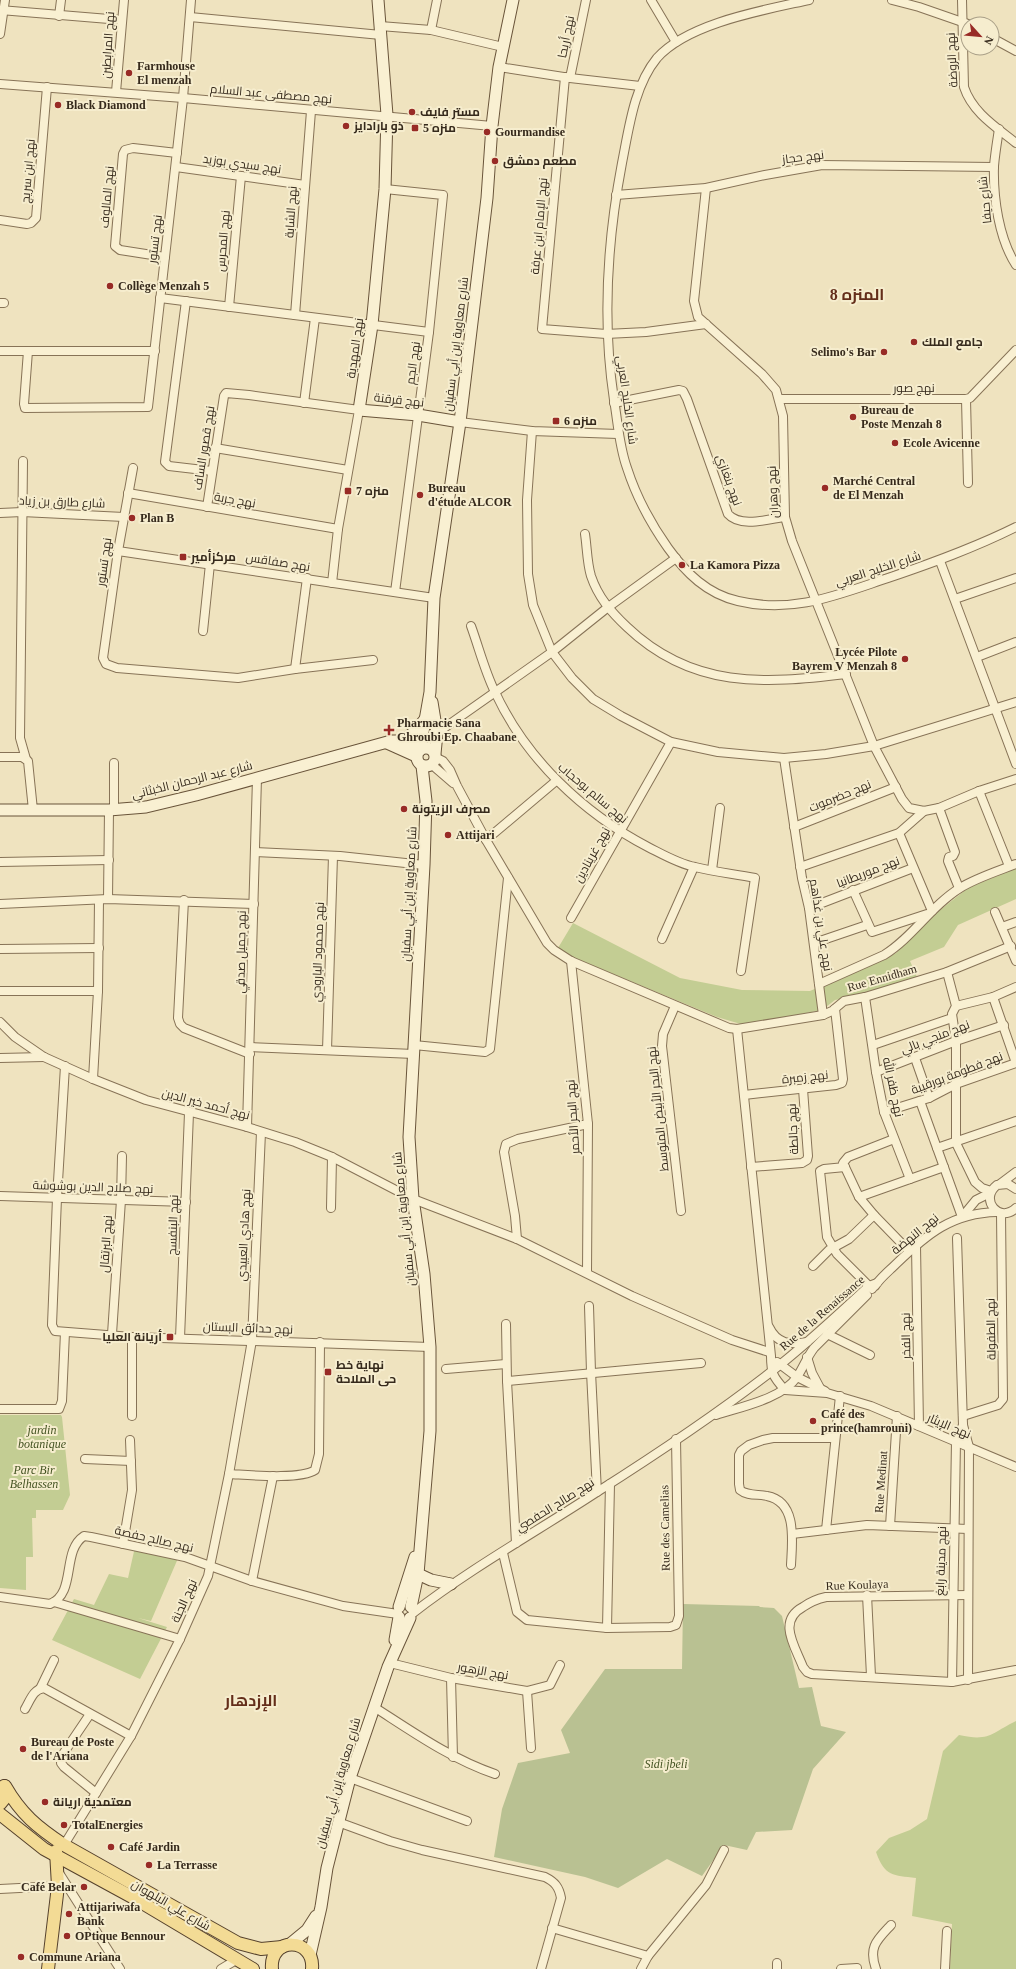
<svg xmlns="http://www.w3.org/2000/svg" width="1016" height="1969" font-family="'Times New Roman',Cairo,serif">
<style>
.green{fill:#c3cd93}
.cemetery{fill:#b9c192}
.lines{fill:none;stroke-linecap:round;stroke-linejoin:round}
.street-casing{stroke:#877357;stroke-width:10}
.secondary-casing{stroke:#69543a;stroke-width:13}
.primary-casing{stroke:#55412c;stroke-width:14}
.street{stroke:#f9f0d2;stroke-width:8}
.secondary{stroke:#f9f0d2;stroke-width:11}
.primary{stroke:#f3db95;stroke-width:12}
.poi-dot{fill:#982b26;stroke:#f6edce;stroke-width:1.5}
.labels{text-anchor:middle;stroke-width:4;stroke-linejoin:round;paint-order:stroke}
.street-label{font-size:12px;fill:#362a1c;stroke:#f6edce}
.poi-label{font-size:12px;font-weight:bold;fill:#362a1c;stroke:#f6edce;text-anchor:start}
.park-label{font-size:12px;font-style:italic;fill:#445322;stroke:#f6edce}
.district-label{font-size:16px;font-weight:bold;fill:#642e1a;stroke:#f6edce}
</style>
<rect width="100%" height="100%" fill="#efe3bf"/>
<g class="green">
<path d="M1016,868V899L958,925L944,947L910,961L917,977L864,995L835,1000L822,1010L744,1025L717,1017L572,957L558,948L573,923L680,978L742,990L810,991L896,953L935,914L968,888Z"/>
<path d="M0,1415H61L62,1417L70,1495L63,1510H36V1518H32L33,1557H26V1590L0,1588Z"/>
<path d="M135,1547L179,1556L151,1621L138,1618L167,1627L140,1679L52,1640L74,1599L94,1605L109,1574L128,1578Z"/>
<path d="M1016,1721V1969H950L952,1924L912,1916L916,1878C893,1875 885,1877 876,1852L889,1838L910,1830L927,1819L943,1751L959,1735C990,1742 991,1733 1016,1721Z"/>
</g>
<path class="cemetery" d="M683,1604L759,1606L760,1607L774,1608L782,1616L799,1688L812,1687L821,1726L846,1732L813,1769L792,1830L756,1832L747,1850L724,1845L702,1876L667,1859L618,1888L585,1877L494,1857L502,1809L518,1763L570,1753L561,1730L605,1669H682Z"/>
<g class="lines">
<defs>
<g id="street">
<path d="M651,0L676,42"/>
<path d="M809,0C764,10 688,23 657,58C634,86 629,128 622,163C607,242 602,321 614,400C618,423 619,446 627,468C636,496 651,524 668,548C686,573 707,594 738,601C793,614 837,595 888,578C932,563 974,548 1016,527"/>
<path d="M892,0L919,7L968,24"/>
<path d="M962,0L964,87C972,112 996,127 1016,143"/>
<path d="M0,10L121,20"/>
<path d="M59,16L61,0"/>
<path d="M190,17L381,35"/>
<path d="M380,26L431,30L503,47"/>
<path d="M431,30L437,0"/>
<path d="M0,34L5,0"/>
<path d="M992,38L1016,51"/>
<path d="M499,67L570,78L640,86"/>
<path d="M565,77L542,329L606,334L646,332L706,324"/>
<path d="M570,78L586,0"/>
<path d="M0,84L183,98L492,126"/>
<path d="M116,92L124,0"/>
<path d="M999,129C997,142 995,154 994,166C993,198 999,239 1016,265"/>
<path d="M176,167L305,185"/>
<path d="M706,188L694,301L698,317L762,374L776,390L783,416L785,517L792,541L874,746L902,799L909,808L924,811L939,808L979,791L1016,779"/>
<path d="M385,189L443,195L429,332L395,592"/>
<path d="M616,195L706,188L765,175L822,165L994,167"/>
<path d="M0,220L27,224L31,223L36,218L47,87"/>
<path d="M165,257L120,250L115,246L123,154L125,150L133,148L177,153"/>
<path d="M160,298L429,332"/>
<path d="M186,301L165,462L169,466L212,471"/>
<path d="M0,303H4"/>
<path d="M229,307L241,176"/>
<path d="M295,315L311,111"/>
<path d="M0,351H155"/>
<path d="M28,351L24,404L25,408L148,407L183,98L191,0"/>
<path d="M779,399H966L968,483"/>
<path d="M966,399L970,398L1016,350"/>
<path d="M304,403L315,318"/>
<path d="M614,403L679,390L683,391L687,399L728,514C740,528 769,519 785,517"/>
<path d="M460,422L532,431L618,434"/>
<path d="M532,431L527,500L528,574L533,605L552,652L572,678L593,699L621,716L671,742L718,752L784,758L826,754L874,746L1016,702"/>
<path d="M215,448L348,470"/>
<path d="M23,461L20,738L26,759"/>
<path d="M133,468L118,551L103,658L106,664L117,668L238,678L295,669L373,660"/>
<path d="M128,493L338,529"/>
<path d="M207,507L224,396L226,393L249,395L359,410L338,529L332,583"/>
<path d="M0,513L22,512L124,517"/>
<path d="M585,534C587,547 587,563 591,576C598,597 611,612 627,627C692,689 764,684 846,674"/>
<path d="M118,551L434,598"/>
<path d="M940,561L1016,764"/>
<path d="M955,599L1016,578"/>
<path d="M471,626C479,648 485,672 495,692C526,759 583,813 648,847C662,854 679,864 695,867C715,872 735,874 755,878L741,971"/>
<path d="M203,631L210,564"/>
<path d="M977,657L1016,642"/>
<path d="M295,669L307,578"/>
<path d="M437,733L552,652L607,608L676,558"/>
<path d="M0,757H22L28,761L33,810"/>
<path d="M435,757L443,761L450,770L457,786L486,840L547,943L554,950L571,961L729,1028L737,1029L823,1015L832,1011L844,1001L865,997L947,972L1011,946"/>
<path d="M784,758L802,878L809,908L823,1015"/>
<path d="M431,764L453,783"/>
<path d="M979,791L1009,866"/>
<path d="M939,808L955,852L953,856L949,857L948,861L959,888"/>
<path d="M114,810V763"/>
<path d="M794,827L896,787"/>
<path d="M899,833L932,911"/>
<path d="M486,840L556,781"/>
<path d="M255,852L340,856L424,865"/>
<path d="M0,862L109,860"/>
<path d="M800,867L899,833L924,811"/>
<path d="M712,870L720,808"/>
<path d="M853,890L872,932L927,914"/>
<path d="M108,899L109,810"/>
<path d="M184,900L178,1018L180,1024L184,1028L250,1054"/>
<path d="M0,904L108,899L254,904"/>
<path d="M809,908L913,868"/>
<path d="M995,912L1016,961"/>
<path d="M571,918L671,742"/>
<path d="M1002,927L1016,922"/>
<path d="M662,939L694,867"/>
<path d="M814,943L867,925"/>
<path d="M0,949L99,948"/>
<path d="M571,961L588,1124L587,1272"/>
<path d="M947,972L956,1006L952,1014L956,1041V1143L975,1182L982,1188L991,1191"/>
<path d="M819,984L884,955C913,937 931,906 960,888C976,878 998,871 1016,864"/>
<path d="M0,991H98"/>
<path d="M865,997L876,1072L884,1112L910,1179"/>
<path d="M993,997L1016,1063"/>
<path d="M675,1006L663,1034L662,1046L681,1211"/>
<path d="M956,1006L993,997L1016,987"/>
<path d="M0,1022L15,1037L44,1057L93,1079L146,1100L247,1127L295,1142L332,1157L413,1199L517,1239L632,1296L732,1340L769,1352"/>
<path d="M737,1029L771,1356C771,1373 773,1377 785,1390L827,1393L871,1406L1016,1467"/>
<path d="M414,1045L485,1052L490,1049L508,878"/>
<path d="M873,1045L952,1018"/>
<path d="M250,1047L414,1054"/>
<path d="M327,1050L333,856"/>
<path d="M0,1058L44,1057"/>
<path d="M915,1058L929,1098"/>
<path d="M65,1066L57,1198L52,1325L55,1331L132,1337L430,1347"/>
<path d="M876,1072L956,1041L1004,1025"/>
<path d="M93,1079L98,991L99,900"/>
<path d="M744,1095L836,1085L842,1083L843,1079L835,1009"/>
<path d="M920,1101L962,1217"/>
<path d="M884,1112L929,1098L956,1084L1016,1063"/>
<path d="M247,1127L257,778"/>
<path d="M894,1139L848,1157L843,1163L859,1197L874,1215L909,1251"/>
<path d="M937,1148L1016,1121"/>
<path d="M751,1167L802,1163L807,1160L808,1156L803,1089"/>
<path d="M845,1167L824,1169L820,1171L827,1237L837,1254L872,1289"/>
<path d="M1000,1184L1016,1172"/>
<path d="M1016,1189L1008,1184L997,1185C979,1199 999,1224 1016,1208"/>
<path d="M0,1196L186,1202"/>
<path d="M859,1197L944,1167"/>
<path d="M331,1208L332,1157"/>
<path d="M962,1217L976,1200L990,1193"/>
<path d="M957,1238L963,1425L969,1447L968,1680"/>
<path d="M517,1239L515,1216L504,1152L506,1144L518,1139L588,1124"/>
<path d="M916,1246L919,1426"/>
<path d="M813,1266L829,1250L849,1239L874,1215"/>
<path d="M875,1286C880,1278 889,1271 896,1264C927,1234 952,1213 997,1212"/>
<path d="M589,1306L591,1372L597,1492"/>
<path d="M506,1324L507,1381L516,1543"/>
<path d="M769,1327C777,1344 790,1345 807,1342"/>
<path d="M112,1334L121,1200L122,1156"/>
<path d="M827,1334L870,1355"/>
<path d="M180,1338L189,1113"/>
<path d="M807,1357L812,1373L820,1388"/>
<path d="M777,1362L797,1377L825,1391"/>
<path d="M446,1369L506,1364"/>
<path d="M507,1381L701,1363"/>
<path d="M0,1409H59L62,1401L65,1332"/>
<path d="M716,1415C740,1407 782,1399 797,1377C803,1368 807,1357 814,1348L867,1295"/>
<path d="M132,1416V1337"/>
<path d="M963,1416L998,1405L1003,1399L1001,1213"/>
<path d="M85,1459L131,1461"/>
<path d="M229,1474C249,1475 300,1480 315,1470L319,1454L320,1342"/>
<path d="M890,1526L897,1416"/>
<path d="M826,1530L840,1396"/>
<path d="M792,1534L867,1525L968,1529"/>
<path d="M123,1544L132,1490L130,1440"/>
<path d="M503,1553L517,1612L527,1620L607,1628L670,1627L676,1625L679,1616L676,1439"/>
<path d="M791,1565C792,1542 798,1502 767,1496C759,1494 747,1496 740,1490L739,1484V1455L741,1451L749,1445L763,1440L773,1438H835"/>
<path d="M252,1581L273,1476"/>
<path d="M867,1595L871,1676"/>
<path d="M968,1595L826,1597C817,1599 810,1602 803,1607C777,1621 795,1646 803,1667L807,1672L812,1674L952,1682L1016,1670"/>
<path d="M0,1597L50,1604C77,1593 61,1551 84,1536L91,1537L185,1557L252,1581L343,1606L398,1614"/>
<path d="M54,1602L180,1639"/>
<path d="M413,1613C471,1568 536,1532 597,1492C660,1452 723,1410 781,1364C811,1340 840,1313 869,1286L877,1283"/>
<path d="M607,1628L610,1484"/>
<path d="M390,1663L451,1678L527,1691L550,1685L560,1665"/>
<path d="M451,1678L453,1757"/>
<path d="M952,1682L956,1441L963,1425"/>
<path d="M40,1689L54,1660"/>
<path d="M527,1691L531,1748"/>
<path d="M374,1707C413,1732 451,1759 495,1774"/>
<path d="M25,1709C30,1701 33,1689 44,1688L131,1736"/>
<path d="M90,1714L63,1754L61,1763L64,1767L96,1793"/>
<path d="M350,1778L467,1821"/>
<path d="M338,1822L390,1841L422,1850L545,1877C555,1882 559,1887 561,1898L541,1969"/>
<path d="M64,1845L131,1736L180,1639L208,1576L229,1474L252,1340L261,1132"/>
<path d="M59,1873L120,1969"/>
<path d="M0,1889L58,1886"/>
<path d="M552,1928L648,1956L706,1885L724,1850"/>
<path d="M221,1969L236,1960"/>
<path d="M641,1969L648,1956"/>
<path d="M777,1969V1963"/>
<path d="M841,1969L857,1968"/>
<path d="M876,1969C868,1947 877,1940 891,1925"/>
<path d="M945,1969L947,1931"/>
</g>
<g id="secondary">
<path d="M378,0L387,115L385,189L372,325L359,410L418,415L460,422"/>
<path d="M432,702L437,733L435,754"/>
<path d="M404,741L417,729L426,718"/>
<path d="M387,743L416,756"/>
<circle cx="426" cy="757" r="9"/>
<path d="M420,749L430,692L434,598L460,422L487,198L492,126L499,67L513,0"/>
<path d="M0,810H109L146,807L196,795L391,741H404L420,750"/>
<path d="M418,1574L431,1580L451,1584"/>
<path d="M399,1607L415,1557"/>
<path d="M411,1607L418,1574L430,1431V1347L424,1274L413,1199L409,1137L424,865L426,801L422,766"/>
<path d="M395,1640L399,1617"/>
<path d="M290,1944L307,1930L316,1916"/>
<path d="M310,1955L321,1907L327,1868L350,1778L388,1667L410,1618"/>
</g>
<g id="primary">
<path d="M5,1786C21,1814 37,1827 64,1845L238,1943L261,1949L282,1947"/>
<path d="M0,1804L5,1798L4,1786"/>
<path d="M0,1814L44,1849L134,1898L253,1969"/>
<path d="M48,1969L58,1886L56,1851"/>
<path d="M272,1969C269,1936 315,1937 312,1969"/>
</g>
</defs>
<use href="#street" class="street-casing"/>
<use href="#secondary" class="secondary-casing"/>
<use href="#primary" class="primary-casing"/>
<use href="#street" class="street"/>
<use href="#secondary" class="secondary"/>
<use href="#primary" class="primary"/>
</g>
<g class="poi-dot">
<circle cx="129" cy="73" r="4"/>
<circle cx="58" cy="105" r="4"/>
<circle cx="412" cy="112" r="4"/>
<circle cx="346" cy="126" r="4"/>
<rect x="411" y="124" width="8" height="8" rx="2"/>
<circle cx="487" cy="132" r="4"/>
<circle cx="495" cy="161" r="4"/>
<circle cx="110" cy="286" r="4"/>
<circle cx="914" cy="342" r="4"/>
<circle cx="884" cy="352" r="4"/>
<circle cx="853" cy="417" r="4"/>
<rect x="552" y="417" width="8" height="8" rx="2"/>
<circle cx="895" cy="443" r="4"/>
<circle cx="825" cy="488" r="4"/>
<rect x="344" y="487" width="8" height="8" rx="2"/>
<circle cx="420" cy="495" r="4"/>
<circle cx="132" cy="518" r="4"/>
<rect x="179" y="553" width="8" height="8" rx="2"/>
<circle cx="682" cy="565" r="4"/>
<circle cx="905" cy="659" r="4"/>
<path d="M387 724h4v4h4v4h-4v4h-4v-4h-4v-4h4z"/>
<circle cx="404" cy="809" r="4"/>
<circle cx="448" cy="835" r="4"/>
<rect x="166" y="1333" width="8" height="8" rx="2"/>
<rect x="324" y="1368" width="8" height="8" rx="2"/>
<circle cx="813" cy="1421" r="4"/>
<circle cx="23" cy="1749" r="4"/>
<circle cx="45" cy="1802" r="4"/>
<circle cx="64" cy="1825" r="4"/>
<circle cx="111" cy="1847" r="4"/>
<circle cx="149" cy="1865" r="4"/>
<circle cx="84" cy="1887" r="4"/>
<circle cx="69" cy="1914" r="4"/>
<circle cx="67" cy="1936" r="4"/>
<circle cx="21" cy="1957" r="4"/>
</g>
<g class="labels">
<g class="street-label">
<text transform="translate(566 37) rotate(-79)" y="4">نهج أريحا</text>
<text transform="translate(108 45) rotate(-86)" y="4">نهج المرابطين</text>
<text transform="translate(952 60) rotate(-93)" y="4">نهج الروضة</text>
<text transform="translate(271 94) rotate(5)" y="4">نهج مصطفى عبد السلام</text>
<text transform="translate(803 157) rotate(-7)" y="4">نهج حجاز</text>
<text transform="translate(242 164) rotate(8)" y="4">نهج سيدي بوزيد</text>
<text transform="translate(28 171) rotate(-85)" y="4">نهج ابن سريج</text>
<text transform="translate(107 197) rotate(-85)" y="4">نهج المالوف</text>
<text transform="translate(985 200) rotate(-96)" y="4">شارع حيفا</text>
<text transform="translate(291 212) rotate(-86)" y="4">نهج الشابة</text>
<text transform="translate(539 226) rotate(-85)" y="4">نهج الإمام ابن عرفة</text>
<text transform="translate(155 239) rotate(-83)" y="4">نهج تستور</text>
<text transform="translate(223 241) rotate(-85)" y="4">نهج المحرس</text>
<text transform="translate(456 344) rotate(-83)" y="4">شارع معاوية إبن أبي سفيان</text>
<text transform="translate(355 348) rotate(-82)" y="4">نهج المهدية</text>
<text transform="translate(413 363) rotate(-82)" y="4">نهج الجم</text>
<text x="914" y="392">نهج صور</text>
<text transform="translate(399 400) rotate(6)" y="4">نهج قرقنة</text>
<text transform="translate(627 400) rotate(82)" y="4">شارع الخليج العربي</text>
<text transform="translate(204 448) rotate(-81)" y="4">نهج قصور الساف</text>
<text transform="translate(729 480) rotate(70)" y="4">نهج بنغازي</text>
<text transform="translate(773 492) rotate(-93)" y="4">نهج وهران</text>
<text transform="translate(235 500) rotate(10)" y="4">نهج جربة</text>
<text transform="translate(62 502) rotate(2)" y="4">شارع طارق بن زياد</text>
<text transform="translate(104 562) rotate(-82)" y="4">نهج تستور</text>
<text transform="translate(278 562) rotate(9)" y="4">نهج صفاقس</text>
<text transform="translate(878 569) rotate(-18)" y="4">شارع الخليج العربي</text>
<text transform="translate(192 780) rotate(-14)" y="4">شارع عبد الرحمان الخبثاني</text>
<text transform="translate(593 793) rotate(40)" y="4">نهج سالم بوحجاب</text>
<text transform="translate(840 796) rotate(-22)" y="4">نهج حضرموت</text>
<text transform="translate(592 855) rotate(-61)" y="4">نهج غرينادين</text>
<text transform="translate(868 872) rotate(-21)" y="4">نهج موريطانيا</text>
<text transform="translate(409 894) rotate(-87)" y="4">شارع معاوية إبن أبي سفيان</text>
<text transform="translate(821 925) rotate(81)" y="4">نهج علي بن غذاهم</text>
<text transform="translate(241 952) rotate(-89)" y="4">نهج جميل صدقي</text>
<text transform="translate(318 952) rotate(-88)" y="4">نهج محمود البارودي</text>
<text transform="translate(882 978) rotate(-16)" y="4">Rue Ennidham</text>
<text transform="translate(935 1037) rotate(-21)" y="4">نهج منجي بالي</text>
<text transform="translate(957 1073) rotate(-21)" y="4">نهج فطومة بورقيبة</text>
<text transform="translate(805 1077) rotate(-6)" y="4">نهج زمبرة</text>
<text transform="translate(893 1087) rotate(78)" y="4">نهج ظفر الله</text>
<text transform="translate(206 1104) rotate(15)" y="4">نهج أحمد خير الدين</text>
<text transform="translate(658 1109) rotate(-96)" y="4">نهج البحر الأبيض المتوسط</text>
<text transform="translate(573 1117) rotate(-94)" y="4">نهج البحر الأحمر</text>
<text transform="translate(793 1129) rotate(-93)" y="4">نهج جالطة</text>
<text transform="translate(93 1187) rotate(2)" y="4">نهج صلاح الدين بوشوشة</text>
<text transform="translate(404 1219) rotate(-96)" y="4">شارع معاوية إبن أبي سفيان</text>
<text transform="translate(173 1225) rotate(-88)" y="4">نهج البنفسج</text>
<text transform="translate(915 1234) rotate(-39)" y="4">نهج النهضة</text>
<text transform="translate(244 1235) rotate(-87)" y="4">نهج هادي العبيدي</text>
<text transform="translate(106 1244) rotate(-86)" y="4">نهج البرتقال</text>
<text transform="translate(822 1313) rotate(-41)" y="4">Rue de la Renaissance</text>
<text transform="translate(248 1328) rotate(2)" y="4">نهج حدائق البستان</text>
<text transform="translate(991 1329) rotate(-91)" y="4">نهج الطفولة</text>
<text transform="translate(906 1336) rotate(-91)" y="4">نهج الفخر</text>
<text transform="translate(949 1426) rotate(23)" y="4">نهج الإيثار</text>
<text transform="translate(881 1482) rotate(-86)" y="4">Rue Medinat</text>
<text transform="translate(555 1505) rotate(-32)" y="4">نهج صالح الحفصي</text>
<text transform="translate(665 1528) rotate(-91)" y="4">Rue des Camelias</text>
<text transform="translate(154 1539) rotate(13)" y="4">نهج صالح حفصة</text>
<text transform="translate(941 1561) rotate(-88)" y="4">نهج مدينة رابغ</text>
<text transform="translate(857 1585) rotate(-2)" y="4">Rue Koulaya</text>
<text transform="translate(184 1601) rotate(-66)" y="4">نهج الجنة</text>
<text transform="translate(483 1671) rotate(10)" y="4">نهج الزهور</text>
<text transform="translate(338 1783) rotate(-74)" y="4">شارع معاوية إبن أبي سفيان</text>
<text transform="translate(171 1905) rotate(30)" y="4">شارع علي البلهوان</text>
</g>
<g class="poi-label">
<text x="137" y="70">Farmhouse<tspan x="137" dy="14">El menzah</tspan></text>
<text x="66" y="109">Black Diamond</text>
<text x="420" y="116">مستر فايف</text>
<text x="354" y="130">ذو بارادايز</text>
<text x="423" y="132">منزه 5</text>
<text x="495" y="136">Gourmandise</text>
<text x="503" y="165">مطعم دمشق</text>
<text x="118" y="290">Collège Menzah 5</text>
<text x="922" y="346">جامع الملك</text>
<text x="876" y="356" text-anchor="end">Selimo's Bar</text>
<text x="861" y="414">Bureau de<tspan x="861" dy="14">Poste Menzah 8</tspan></text>
<text x="564" y="425">منزه 6</text>
<text x="903" y="447">Ecole Avicenne</text>
<text x="833" y="485">Marché Central<tspan x="833" dy="14">de El Menzah</tspan></text>
<text x="428" y="492">Bureau<tspan x="428" dy="14">d'étude ALCOR</tspan></text>
<text x="356" y="495">منزه 7</text>
<text x="140" y="522">Plan B</text>
<text x="191" y="561">مركزأمير</text>
<text x="690" y="569">La Kamora Pizza</text>
<text x="897" y="656" text-anchor="end">Lycée Pilote<tspan x="897" dy="14">Bayrem V Menzah 8</tspan></text>
<text x="397" y="727">Pharmacie Sana<tspan x="397" dy="14">Ghroubi Ep. Chaabane</tspan></text>
<text x="412" y="813">مصرف الزيتونة</text>
<text x="456" y="839">Attijari</text>
<text x="162" y="1341" text-anchor="end">أريانة العليا</text>
<text x="336" y="1369">نهاية خط<tspan x="336" dy="14">حى الملاحة</tspan></text>
<text x="821" y="1418">Café des<tspan x="821" dy="14">prince(hamrouni)</tspan></text>
<text x="31" y="1746">Bureau de Poste<tspan x="31" dy="14">de l'Ariana</tspan></text>
<text x="53" y="1806">معتمدية اريانة</text>
<text x="72" y="1829">TotalEnergies</text>
<text x="119" y="1851">Café Jardin</text>
<text x="157" y="1869">La Terrasse</text>
<text x="76" y="1891" text-anchor="end">Café Belar</text>
<text x="77" y="1911">Attijariwafa<tspan x="77" dy="14">Bank</tspan></text>
<text x="75" y="1940">OPtique Bennour</text>
<text x="29" y="1961">Commune Ariana</text>
</g>
<g class="park-label">
<text x="42" y="1434">jardin<tspan x="42" dy="14">botanique</tspan></text>
<text x="34" y="1474">Parc Bir<tspan x="34" dy="14">Belhassen</tspan></text>
<text x="666" y="1768">Sidi jbeli</text>
</g>
<g class="district-label">
<text x="857" y="300">المنزه 8</text>
<text x="251" y="1706">الإزدهار</text>
</g>
</g>
<g transform="translate(980 36) rotate(117)"><circle r="19" fill="#f6edce" stroke="#a99f87"/>
<path d="M0-3L7 15L0 10L-7 15Z" fill="#982b26"/>
<text y="-6" font-size="11" font-weight="bold" text-anchor="middle" fill="#362a1c">N</text>
</g>
</svg>
